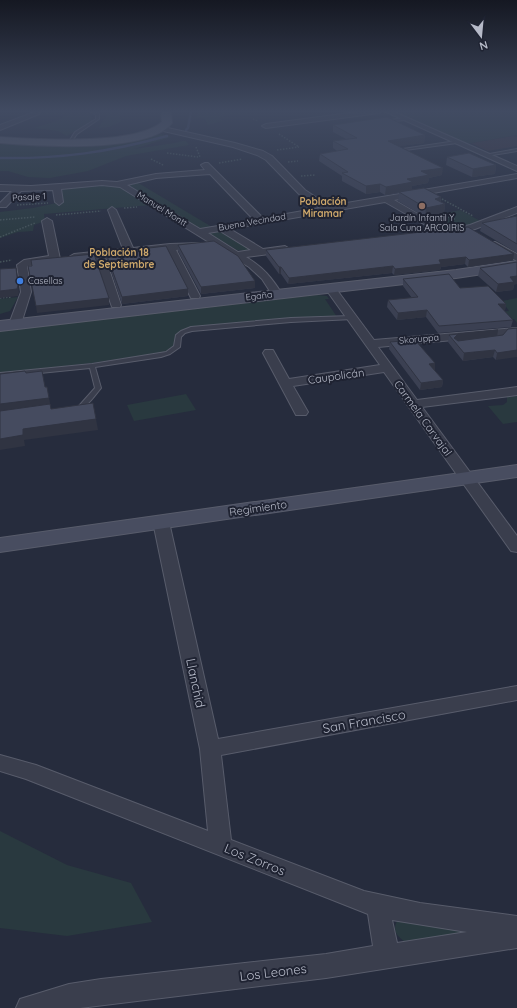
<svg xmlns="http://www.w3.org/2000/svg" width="517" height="1008" font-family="Quicksand,sans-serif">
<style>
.medical{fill:#36313f}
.green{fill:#29393f}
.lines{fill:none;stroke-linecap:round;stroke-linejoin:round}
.stream{stroke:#3d4665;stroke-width:2.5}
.service-casing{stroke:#585c6b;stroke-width:2}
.minor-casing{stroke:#585c6b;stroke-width:2}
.secondary-casing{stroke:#585c6b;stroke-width:2}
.primary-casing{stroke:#434756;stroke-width:2}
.path{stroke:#46555b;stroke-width:1.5;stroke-dasharray:1.5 1.5;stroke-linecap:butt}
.service{fill:#3a3e4d;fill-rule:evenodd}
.minor{fill:#3a3e4d;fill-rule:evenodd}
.secondary{fill:#484d60;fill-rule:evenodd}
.primary{fill:#585d6d;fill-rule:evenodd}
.wall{fill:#3b4052}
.shaded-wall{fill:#303442}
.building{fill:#454b5f;stroke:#303442}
.education-dot{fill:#8d6e63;stroke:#1f2332;stroke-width:1.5}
.shop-dot{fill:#3f7fe0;stroke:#1f2332;stroke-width:1.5}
.labels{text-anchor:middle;stroke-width:4;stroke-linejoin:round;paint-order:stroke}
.far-street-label{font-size:9px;fill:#b6bac8;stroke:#1f2332}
.far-poi-label{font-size:9px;fill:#b6bac8;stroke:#1f2332}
.far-neighbourhood-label{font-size:10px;font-weight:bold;fill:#cea86b;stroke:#1f2332}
.street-label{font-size:11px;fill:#b6bac8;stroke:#1f2332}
.near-street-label{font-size:13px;fill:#b6bac8;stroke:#1f2332}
</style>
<rect width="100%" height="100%" fill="#262c3d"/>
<path class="medical" d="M513,136L517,137V146L488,151L471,143Z"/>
<g class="green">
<path d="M9,111H84L91,115L92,121L67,136L58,131L34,128C45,124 57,123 65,115Z"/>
<path d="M99,111H121L120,116L121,122L109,127L98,128L108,115Z"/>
<path d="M198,111H259L220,117L222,121L208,125L205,119L196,118Z"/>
<path d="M391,111H517V135L466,144Z"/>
<path d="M161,134L171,137L134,149L175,143L182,141H186L189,145L126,156L88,171L50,178L28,177L8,171H0V143C54,147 108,150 161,134Z"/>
<path d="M135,181L212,227L200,229L126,184Z"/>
<path d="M103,184L121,187L151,205L44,214L45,221L34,225L33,231L18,232L0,238V212L33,208L61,202V188Z"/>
<path d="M460,210L482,222L443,231L421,218Z"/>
<path d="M214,231H221L252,251L237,250L208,233Z"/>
<path d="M317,295L327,296L329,299H325L337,317L325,318L296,317L188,328C174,333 177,335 173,347L165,352L92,363L0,373V331Z"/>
<path d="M18,297L10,311L0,314V299Z"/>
<path d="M517,298V323L514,319L494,320L473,315L509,311L502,301Z"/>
<path d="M186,394L196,410L134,421L127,405Z"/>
<path d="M517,396V422L503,424L488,406L503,405L507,402V397Z"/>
<path d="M0,831L67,865L131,883L152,922L67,936L0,928Z"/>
<path d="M402,919L462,930L463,932L460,934L405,942C397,936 392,931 397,921Z"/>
</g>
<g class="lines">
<g class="stream">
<path d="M186,130L188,128L191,111"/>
<path d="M0,158C61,159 109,152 167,136"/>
</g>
<defs>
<g id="service">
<path d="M90,111H93L99,114V119L77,134L69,145H67L75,132L96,119V115Z"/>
<path d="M404,118L405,120L385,122L383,121Z"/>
<path d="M456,141L457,143L398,151L396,150Z"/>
<path d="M517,149V151L486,156L484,155Z"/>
<path d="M351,316L353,317V319L291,322L192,331L185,333L181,337L180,347L170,354L161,357L95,367L101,388C94,396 85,411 74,410L73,409L74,408L78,407L95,388L90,368L0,377V373L92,364L160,353L166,352L174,346L176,335L181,331L191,327L291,318Z"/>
</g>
<g id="minor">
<path d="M37,111L40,113L39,114L0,130V125Z"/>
<path d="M365,111H382L379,113L266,128L262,126L266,124Z"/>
<path d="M384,111H392L517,166V171Z"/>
<path d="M159,126L235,143L263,151L272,156L305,190L329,206L517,174V178L394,200L446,230L470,225L517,207V213L475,229L443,235L385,202L230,229L263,249L285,246L290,249L285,252L246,257C263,267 272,278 282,294L277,297L273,296L262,279L249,267L120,187L102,185L61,189L63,202L59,205L55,202L53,190L21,191L6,207H0V203L12,191H0V185L31,186L102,181L117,182L156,174L205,170L201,165L205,163H208L263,218L320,208L299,194L266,160L257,155L233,147L159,130ZM210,174L254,220L200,229L127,185L156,178ZM220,231L251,250L238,252L208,233Z"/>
<path d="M112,207L116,210L133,248L170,244L201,243L203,245L201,247L176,250L200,296L199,298H191L190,296L167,251L105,257L121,305L120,307H112L95,258L74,260L69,257L74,254L123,249L108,210Z"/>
<path d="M47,218L52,221L60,259L55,262L27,266L31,292L21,324L19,326H11L9,324L21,292L17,265L24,260L49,256L42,221Z"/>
<path d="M495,242L517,254V261L492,247L490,245L492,243Z"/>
<path d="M330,285L334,286L374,340L517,328V334L378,347L417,400L517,387V395L422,407L517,536V552L511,551L384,372L293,386L308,412L306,415H296L263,353L265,350H273L289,379L380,365L325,288Z"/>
<path d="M161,517L166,519L169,522L218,739L517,686V700L221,755L231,840L364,891L420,903L517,916V948L326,978L80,1008H16L20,999L69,984L101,979L326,954L373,946L368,914L26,779L0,771V755L36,765L208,831L200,749L153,522L156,519ZM392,920L467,932L397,943Z"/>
</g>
<g id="secondary">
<path d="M517,261V269L456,278L0,331V321L456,270Z"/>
<path d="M517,465V477L0,552V538Z"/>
</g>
<path id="primary" d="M161,111H171L172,123C150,154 36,146 0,143V137C37,139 134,146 162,122Z"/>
</defs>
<use href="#service" class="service-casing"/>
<use href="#minor" class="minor-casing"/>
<use href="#secondary" class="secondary-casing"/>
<use href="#primary" class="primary-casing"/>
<g class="path">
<path d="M253,119L258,121"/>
<path d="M279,134L299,147"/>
<path d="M196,147L200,157"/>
<path d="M277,150L299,147"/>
<path d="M167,153L198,157"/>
<path d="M151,159L163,165"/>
<path d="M288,162L298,161"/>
<path d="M219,163L242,159"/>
<path d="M301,176L315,175"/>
<path d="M442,199L473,216"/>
<path d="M17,205L48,203"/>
<path d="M124,208L137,207"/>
<path d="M56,215L101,211"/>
<path d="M442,218L451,217L456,220"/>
<path d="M0,220L35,217"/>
<path d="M0,237L35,223"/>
<path d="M0,262L12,260"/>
<path d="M0,298L12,297"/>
</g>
<use href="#service" class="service"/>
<use href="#minor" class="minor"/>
<use href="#secondary" class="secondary"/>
<use href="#primary" class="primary"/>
</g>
<g class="wall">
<path d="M333,125L425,135L424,143L399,146L442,175L429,178L428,183L412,186V190L441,197V202L445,204L444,213L425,217L398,201L399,193L385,195L380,192L366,194L342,181V176L319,161L320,154L337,151L333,148V141L346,139L333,132Z"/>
<path d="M447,157L496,165L495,174L472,177L446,165Z"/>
<path d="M517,216V253L480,231L482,223Z"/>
<path d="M441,232L514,254L513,260L468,267L465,264L441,267L440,270L394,275L392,273L288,284L281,274H279L266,256V250Z"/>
<path d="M178,245L255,288L201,294L178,251Z"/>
<path d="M106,253L188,289V296L122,304L107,259Z"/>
<path d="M480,268L514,285L513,290L496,292L478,276Z"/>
<path d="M403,279L460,288L506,304L505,310H503L513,320L511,327L438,333L426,317L397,320L387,307L388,300L412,298L403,286Z"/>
<path d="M449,335L497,336L503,335L496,360L493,357L463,361L448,342Z"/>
<path d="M390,342L435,363V370H434L443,380L442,387L420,390L389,349Z"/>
</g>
<g class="shaded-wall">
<path d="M425,135L424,143L387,148L388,141Z"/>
<path d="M496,165L495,174L472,177L473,169Z"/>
<path d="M443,168L442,175L429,178L428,183L412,186V190L385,195L386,187L407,179L421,171Z"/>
<path d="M380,184V192L366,194V186Z"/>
<path d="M441,197L440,205L445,204L444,213L425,217L426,208L435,199Z"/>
<path d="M514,254L513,260L468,267L469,260Z"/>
<path d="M466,257L465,264L441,267L440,270L394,275L395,269L439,260Z"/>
<path d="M393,266L392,273L288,284L289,278Z"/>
<rect x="279" y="267" width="2" height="7"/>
<path d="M517,276V284L514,285L513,290L496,292L498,284L510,277Z"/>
<path d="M255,281V288L201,294V287Z"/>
<path d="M18,285L19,292L18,296L0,298V291Z"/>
<path d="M188,289V296L122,304V297Z"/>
<path d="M109,298V305L37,313L36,306Z"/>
<path d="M498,304H506L505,310L496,311Z"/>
<path d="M427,310L426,317L397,320L398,313Z"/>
<path d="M498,330L497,337L457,342L454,338L458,334Z"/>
<path d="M495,350L493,357L463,361L464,353Z"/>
<path d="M517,350V357L496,360L497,353Z"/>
<path d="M435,363V370H428L429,364Z"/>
<path d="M443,380L442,387L420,390L421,383Z"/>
<path d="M49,398L51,408L0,414V404Z"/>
<path d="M96,419L98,430L24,440L25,446L0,450V439L23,429Z"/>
</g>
<g class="building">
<path d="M387,117L425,135L388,141L443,168L421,171L429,175L407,179L413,182L386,187L380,184L366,186L342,173L348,172L320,154L348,149L333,141L357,138L333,125Z"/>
<path d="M469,153L496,165L473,169L447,157Z"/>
<path d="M424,188L441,197L435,199L445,204L426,208L399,192Z"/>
<path d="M517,216V244L482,223Z"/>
<path d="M468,227L514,254L469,260L466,257L439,260L441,264L395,269L393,266L289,278L281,267H279L266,250L439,230L441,232Z"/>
<path d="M214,241L238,256L255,281L201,287L178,245Z"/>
<path d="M166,246L188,289L122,297L106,253Z"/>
<path d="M94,254L109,298L36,306L28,266H32L31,260Z"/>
<path d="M517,262V276L510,277L514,282L498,284L480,268Z"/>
<path d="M16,268L18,285L17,289L0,291V269Z"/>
<path d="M449,274L460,288L488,286L506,304H498L513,320L439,326L427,310L398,313L388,300L418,297L403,279Z"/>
<path d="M517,328V350L497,353L495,350L464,353L449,335L498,330L458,334L454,338L458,341L503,335L508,329Z"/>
<path d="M415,340L435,363L429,364L443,380L421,383L390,342Z"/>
<path d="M25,371L26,373L42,371L45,387H47L49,398L0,404V374Z"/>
<path d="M93,403L96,419L23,429V435L0,439V411L50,404L51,409Z"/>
</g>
<linearGradient id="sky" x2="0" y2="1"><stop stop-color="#151822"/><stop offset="0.44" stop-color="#414b62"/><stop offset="1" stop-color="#414b62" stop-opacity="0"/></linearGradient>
<rect width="517" height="252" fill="url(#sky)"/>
<circle class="education-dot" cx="422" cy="206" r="4"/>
<circle class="shop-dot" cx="20" cy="281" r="4"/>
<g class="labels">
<g class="far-street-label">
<text transform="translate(29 197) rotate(-3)" y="3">Pasaje 1</text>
<text transform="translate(162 209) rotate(32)" y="3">Manuel Montt</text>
<text transform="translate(252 222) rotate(-10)" y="3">Buena Vecindad</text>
<text transform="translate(259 296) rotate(-7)" y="3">Egaña</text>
<text transform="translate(419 339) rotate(-5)" y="3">Skoruppa</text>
</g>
<g class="far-poi-label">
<text x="422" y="221">Jardín Infantil Y<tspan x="422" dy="10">Sala Cuna ARCOIRIS</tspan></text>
<text x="28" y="284" text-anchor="start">Casellas</text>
</g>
<g class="far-neighbourhood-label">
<text x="323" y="205">Población<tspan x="323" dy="12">Miramar</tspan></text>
<text x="119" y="256">Población 18<tspan x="119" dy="12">de Septiembre</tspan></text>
</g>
<g class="street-label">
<text transform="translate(336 376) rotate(-8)" y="4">Caupolicán</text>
<text transform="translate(423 418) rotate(54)" y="4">Carmela Carvajal</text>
<text transform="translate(258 508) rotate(-8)" y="4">Regimiento</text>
</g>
<g class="near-street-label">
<text transform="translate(196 683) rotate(78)" y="5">Llanchid</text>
<text transform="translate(364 721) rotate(-10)" y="5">San Francisco</text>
<text transform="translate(255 859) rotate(22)" y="5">Los Zorros</text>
<text transform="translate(273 972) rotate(-7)" y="5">Los Leones</text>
</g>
</g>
<g transform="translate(481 36) rotate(164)" stroke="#1f2332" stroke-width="3" paint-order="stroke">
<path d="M0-3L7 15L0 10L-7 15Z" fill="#b6bac8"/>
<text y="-6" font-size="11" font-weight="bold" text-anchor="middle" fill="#b6bac8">N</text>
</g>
</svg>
